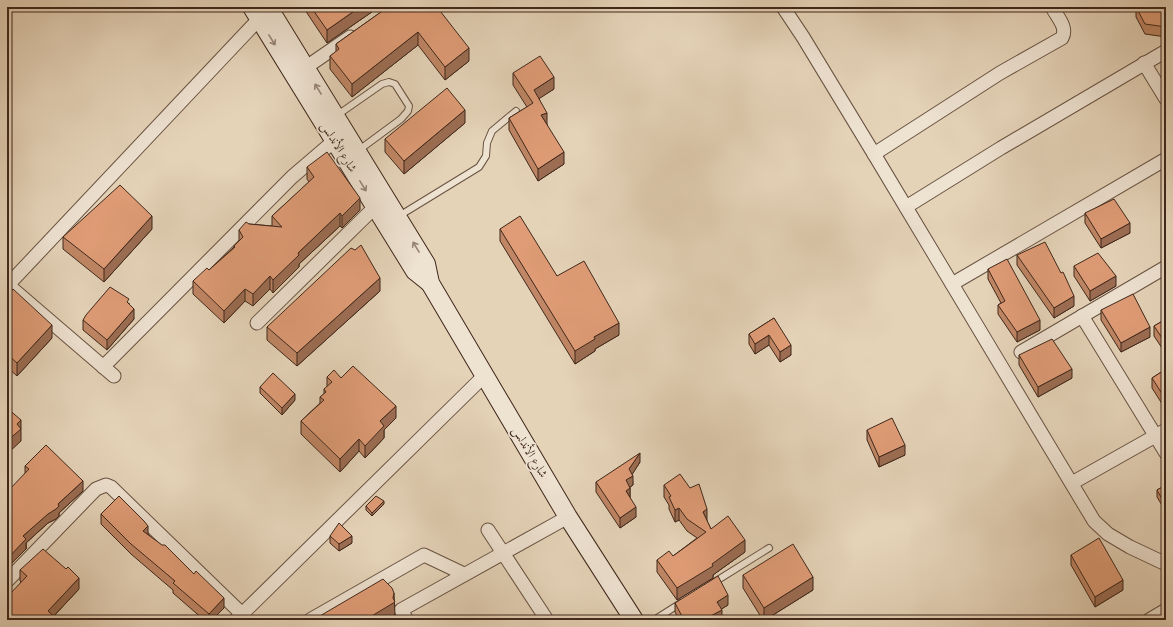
<svg xmlns="http://www.w3.org/2000/svg" width="1173" height="627" font-family="'IM FELL French Canon',Amiri,serif">
<style>
.lines{fill:none;stroke-linecap:round;stroke-linejoin:round}
.service-casing{stroke:#685242;stroke-width:8}
.minor-casing{stroke:#685242;stroke-width:15}
.secondary-casing{stroke:#3f271b;stroke-width:20}
.service{stroke:#eee2d1;stroke-width:6}
.minor{stroke:#eee2d1;stroke-width:13}
.secondary{stroke:#eee2d1;stroke-width:18}
.wall{fill:#c08665;stroke:#3f271b}
.shaded-wall{fill:#9c6d53;stroke:#3f271b}
.building{fill:#df9c76;stroke:#3f271b}
.oneway{stroke:#968476}
.labels{text-anchor:middle;stroke-width:3.5;stroke-linejoin:round;paint-order:stroke}
.street-label{font-size:12px;fill:#3f271b;stroke:#eee2d1}
</style>
<rect width="100%" height="100%" fill="#e5d3b8"/>
<filter id="stains"><feTurbulence type="fractalNoise" baseFrequency=".005" numOctaves="4"/><feColorMatrix values="0 0 0 0 .2 0 0 0 0 .09 0 0 0 0 .02 0 0 0 .5 -.17"/></filter>
<radialGradient id="worn" r=".72"><stop offset=".6" stop-color="#630" stop-opacity="0"/><stop offset="1" stop-color="#630" stop-opacity=".3"/></radialGradient>
<g class="lines">
<defs>
<g id="service">
<path d="M336,116L382,84L389,82L395,84L409,106L408,111L401,119L359,150"/>
<path d="M399,216L479,167L486,156L487,143L492,131L516,111"/>
<path d="M713,583L769,548"/>
<path d="M654,620L681,603"/>
</g>
<g id="minor">
<path d="M783,7L803,37L874,154L1094,521L1108,534L1130,547L1166,564"/>
<path d="M1144,63L1166,99"/>
<path d="M305,68L350,37"/>
<path d="M874,154L1000,73L1062,38C1068,27 1057,17 1052,7"/>
<path d="M906,207L1001,148L1166,51"/>
<path d="M952,284L1166,159"/>
<path d="M8,285L114,376"/>
<path d="M7,286L259,19"/>
<path d="M1082,316L1166,453"/>
<path d="M257,323L376,206"/>
<path d="M1021,352L1166,267"/>
<path d="M103,367L292,177L334,141"/>
<path d="M1072,483L1166,430"/>
<path d="M488,530L547,620"/>
<path d="M7,581L96,489L106,485L111,487L242,614"/>
<path d="M236,620L484,376"/>
<path d="M310,620L424,555L464,574"/>
<path d="M407,620L401,610L568,517"/>
<path d="M1149,620L1166,610"/>
</g>
<g id="secondary">
<path d="M252,7L415,271L430,283"/>
<path d="M268,7L426,264L430,283L568,517L634,620"/>
</g>
</defs>
<use href="#service" class="service-casing"/>
<use href="#minor" class="minor-casing"/>
<use href="#secondary" class="secondary-casing"/>
<use href="#service" class="service"/>
<use href="#minor" class="minor"/>
<use href="#secondary" class="secondary"/>
</g>
<g class="wall">
<path d="M303,7H379L327,43Z"/>
<path d="M388,7L469,61L445,80L418,45L352,97L330,69V56L336,52V44Z"/>
<path d="M1136,7H1166V37L1145,34L1136,17Z"/>
<path d="M513,73L554,89L539,98L547,125L564,164L538,181L509,130V118L527,107L513,85Z"/>
<path d="M465,123L404,174L385,152V139Z"/>
<path d="M307,167L360,210L342,228L340,226L299,264V267L273,293L270,289L253,306L245,301L224,323L193,294V281L209,270L234,247V246L239,242V230L249,224L272,226V216L309,182L307,179Z"/>
<path d="M1085,213L1130,233L1101,248L1085,223Z"/>
<path d="M152,229L104,282L63,249V237Z"/>
<path d="M500,229L557,276L619,335L595,349V351L575,364L500,241Z"/>
<path d="M1017,255L1074,306L1054,318L1017,265Z"/>
<path d="M1074,266L1116,286L1090,301L1074,276Z"/>
<path d="M988,269L1040,330L1017,342L998,314V305L1001,303L988,279Z"/>
<path d="M380,291L297,366L267,340V327Z"/>
<path d="M7,292L52,338L17,376L7,367Z"/>
<path d="M129,303L134,319L107,350L83,330V320Z"/>
<path d="M1101,310L1150,337L1121,352L1101,320Z"/>
<path d="M774,318L791,355L780,362L769,345L755,354L749,344V334Z"/>
<path d="M1166,319V354L1154,336V326Z"/>
<path d="M1019,355L1072,378L1038,397L1019,365Z"/>
<path d="M1166,369V410L1152,388V378Z"/>
<path d="M327,377L341,378L396,418L384,430V438L365,458L359,451L340,472L301,434V421L320,403V397L324,394V389L327,387Z"/>
<path d="M260,387L295,400L282,415L260,393Z"/>
<path d="M867,430L905,455L879,467L867,440Z"/>
<path d="M640,462L632,474L633,485L630,487V497L636,517L620,528L596,492V482Z"/>
<path d="M25,466L83,491L59,513V516L56,519L48,523L26,543V549Z"/>
<path d="M664,485L707,521L711,529L745,552L713,575V578L677,600L657,572V560L673,556L697,538L687,531L679,520L675,522L669,509V505L664,497Z"/>
<path d="M1166,485V512L1157,497V490Z"/>
<path d="M384,504L372,516L366,510V506Z"/>
<path d="M101,514L148,534L224,608L212,620H204L173,593V590L131,554L101,524Z"/>
<path d="M330,536L352,543L339,551L330,543Z"/>
<path d="M1071,555L1123,590L1095,607L1071,565Z"/>
<path d="M20,570L79,589L54,616L7,620L21,582L20,581Z"/>
<path d="M743,575L813,590L765,620H763L743,588Z"/>
<path d="M675,603L728,605L721,609L722,620H679L675,612Z"/>
</g>
<g class="shaded-wall">
<path d="M360,7H379L327,43V30Z"/>
<path d="M418,32V45L352,97V84Z"/>
<path d="M469,48V61L445,80V67Z"/>
<path d="M554,77V89L534,102V90Z"/>
<path d="M465,110V123L404,174V161Z"/>
<path d="M547,113V125L541,115Z"/>
<path d="M564,152V164L538,181V169Z"/>
<path d="M360,198V210L342,228V216Z"/>
<path d="M340,213V226L299,264V267L273,293V280L298,253Z"/>
<path d="M152,216V229L104,282V269Z"/>
<path d="M1130,223V233L1101,248V239Z"/>
<path d="M270,276V289L253,306V294Z"/>
<path d="M1116,276V286L1090,301V291Z"/>
<path d="M380,278V291L297,366V353Z"/>
<path d="M245,289V301L224,323V311Z"/>
<path d="M1074,296V306L1054,318V308Z"/>
<path d="M134,309V319L107,350V340Z"/>
<path d="M1040,320V330L1017,342V332Z"/>
<path d="M619,323V335L595,349V351L575,364V351L594,337Z"/>
<path d="M52,325V338L17,376V363Z"/>
<path d="M1150,327V337L1121,352V343Z"/>
<path d="M769,335V345L755,354V344Z"/>
<path d="M791,345V355L780,362V352Z"/>
<path d="M1072,369V378L1038,397V387Z"/>
<path d="M295,394V400L282,415V408Z"/>
<path d="M396,406V418L384,430V438L365,458V446L380,421Z"/>
<path d="M21,420V441L7,454V441L17,424Z"/>
<path d="M359,439V451L340,472V459Z"/>
<path d="M905,445V455L879,467V457Z"/>
<path d="M640,453V462L630,478L633,476V485L626,490V480L629,469Z"/>
<path d="M83,481V491L59,513V516L56,519L48,523L26,543V549L7,568V559L23,536Z"/>
<path d="M630,488V497L626,491Z"/>
<path d="M384,501V504L372,516V513Z"/>
<path d="M636,507V517L620,528V518Z"/>
<path d="M679,508V520L675,522V510Z"/>
<path d="M707,509V521L703,512Z"/>
<path d="M148,526V536L143,531Z"/>
<path d="M352,536V543L339,551V544Z"/>
<path d="M745,540V552L713,575V578L677,600V588Z"/>
<path d="M813,577V590L765,620H764V608Z"/>
<path d="M79,578V589L50,620L48,611Z"/>
<path d="M1123,580V590L1095,607V597Z"/>
<path d="M394,593L395,615L387,620H365L393,598Z"/>
<path d="M728,595V605L717,612V602Z"/>
<path d="M224,598V608L212,620H209V614Z"/>
<path d="M722,610V620H703Z"/>
</g>
<g class="building">
<path d="M311,7H360L327,30Z"/>
<path d="M388,7H437L469,48L445,67L418,32L352,84L330,56L339,49L336,44Z"/>
<path d="M1136,7H1166V27L1145,24Z"/>
<path d="M540,56L554,77L534,90L547,113L541,115L564,152L538,169L509,118L533,103L513,73Z"/>
<path d="M447,88L465,110L404,161L385,139Z"/>
<path d="M327,152L360,198L342,216L340,213L298,253L299,255L273,280L270,276L253,294L245,289L224,311L193,281L207,268L209,270L235,247L234,246L243,237L239,230L246,222L249,224L282,227L272,216L314,177L307,167Z"/>
<path d="M120,185L152,216L104,269L63,237Z"/>
<path d="M1114,199L1130,223L1101,239L1085,213Z"/>
<path d="M520,216L557,276L584,261L619,323L594,337L595,339L575,351L500,229Z"/>
<path d="M1045,242L1061,273L1063,272L1074,296L1054,308L1017,255Z"/>
<path d="M361,245L380,278L297,353L267,327L351,248L355,250Z"/>
<path d="M1098,253L1116,276L1090,291L1074,266Z"/>
<path d="M1007,259L1040,320L1017,332L998,305L1005,301L988,269Z"/>
<path d="M110,287L129,299L127,302L134,309L107,340L83,320L86,315Z"/>
<path d="M13,289L52,325L17,363L7,354V292L9,294Z"/>
<path d="M1133,294L1150,327L1121,343L1101,310Z"/>
<path d="M774,318L791,345L780,352L769,335L755,344L749,334Z"/>
<path d="M1166,319V344L1154,326Z"/>
<path d="M1052,339L1072,369L1038,387L1019,355Z"/>
<path d="M353,366L396,406L380,421L384,426L365,446L359,439L340,459L301,421L324,400L320,397L326,392L324,389L332,382L327,377L334,370L341,378Z"/>
<path d="M1166,369V400L1152,378Z"/>
<path d="M273,373L295,394L282,408L260,387Z"/>
<path d="M7,408L21,420L17,424L21,429L7,441Z"/>
<path d="M892,418L905,445L879,457L867,430Z"/>
<path d="M46,445L83,481L58,504L59,506L56,509L48,514L23,536L26,539L7,559V492L29,469L25,466Z"/>
<path d="M640,453L629,469L633,476L626,480L630,488L626,491L636,507L620,518L596,482Z"/>
<path d="M680,474L690,488L699,484L707,509L703,512L711,529L728,516L745,540L712,564L713,566L677,588L657,560L669,551L673,556L706,532L687,519L679,508L675,510L669,497L671,496L664,485Z"/>
<path d="M1166,485V506L1157,490Z"/>
<path d="M119,496L144,521L148,526L143,531L162,545H165L194,574L196,571L224,598L209,614L173,583L175,581L131,544L101,514Z"/>
<path d="M376,496L384,501L372,513L366,506Z"/>
<path d="M339,523L352,536L339,544L330,536Z"/>
<path d="M1099,538L1123,580L1095,597L1071,555Z"/>
<path d="M793,544L813,577L764,608L743,575Z"/>
<path d="M43,549L66,569L68,567L79,578L48,611L58,620H7V597L27,576L20,570Z"/>
<path d="M718,576L728,595L717,602L722,610L703,620H684L675,603Z"/>
<path d="M383,579L392,588L394,593L393,598L395,602L365,620H313Z"/>
</g>
<defs><path id="oneway-shaft" d="M-6 0H5M1.5-3L5.5 0L1.5 3" fill="none" stroke-width="1.6" stroke-linecap="round" stroke-linejoin="round"/></defs>
<g class="oneway">
<use href="#oneway-shaft" transform="translate(272 40) rotate(58)"/>
<use href="#oneway-shaft" transform="translate(318 89) rotate(-122)"/>
<use href="#oneway-shaft" transform="translate(363 186) rotate(58)"/>
<use href="#oneway-shaft" transform="translate(416 247) rotate(-121)"/>
</g>
<g class="labels">
<g class="street-label">
<text transform="translate(339 147) rotate(58)" y="4">شارع الأندلس</text>
<text transform="translate(530 452) rotate(59)" y="4">شارع الأندلس</text>
</g>
</g>
<rect width="1173" height="627" fill="none" stroke="#e5d3b8" stroke-width="24"/>
<rect x="8" y="8" width="1157" height="611" fill="none" stroke="#3f271b" stroke-width="2"/>
<rect x="12" y="12" width="1149" height="603" fill="none" stroke="#3f271b"/>
<rect width="100%" height="100%" filter="url(#stains)"/>
<rect width="100%" height="100%" fill="url(#worn)"/>
</svg>
